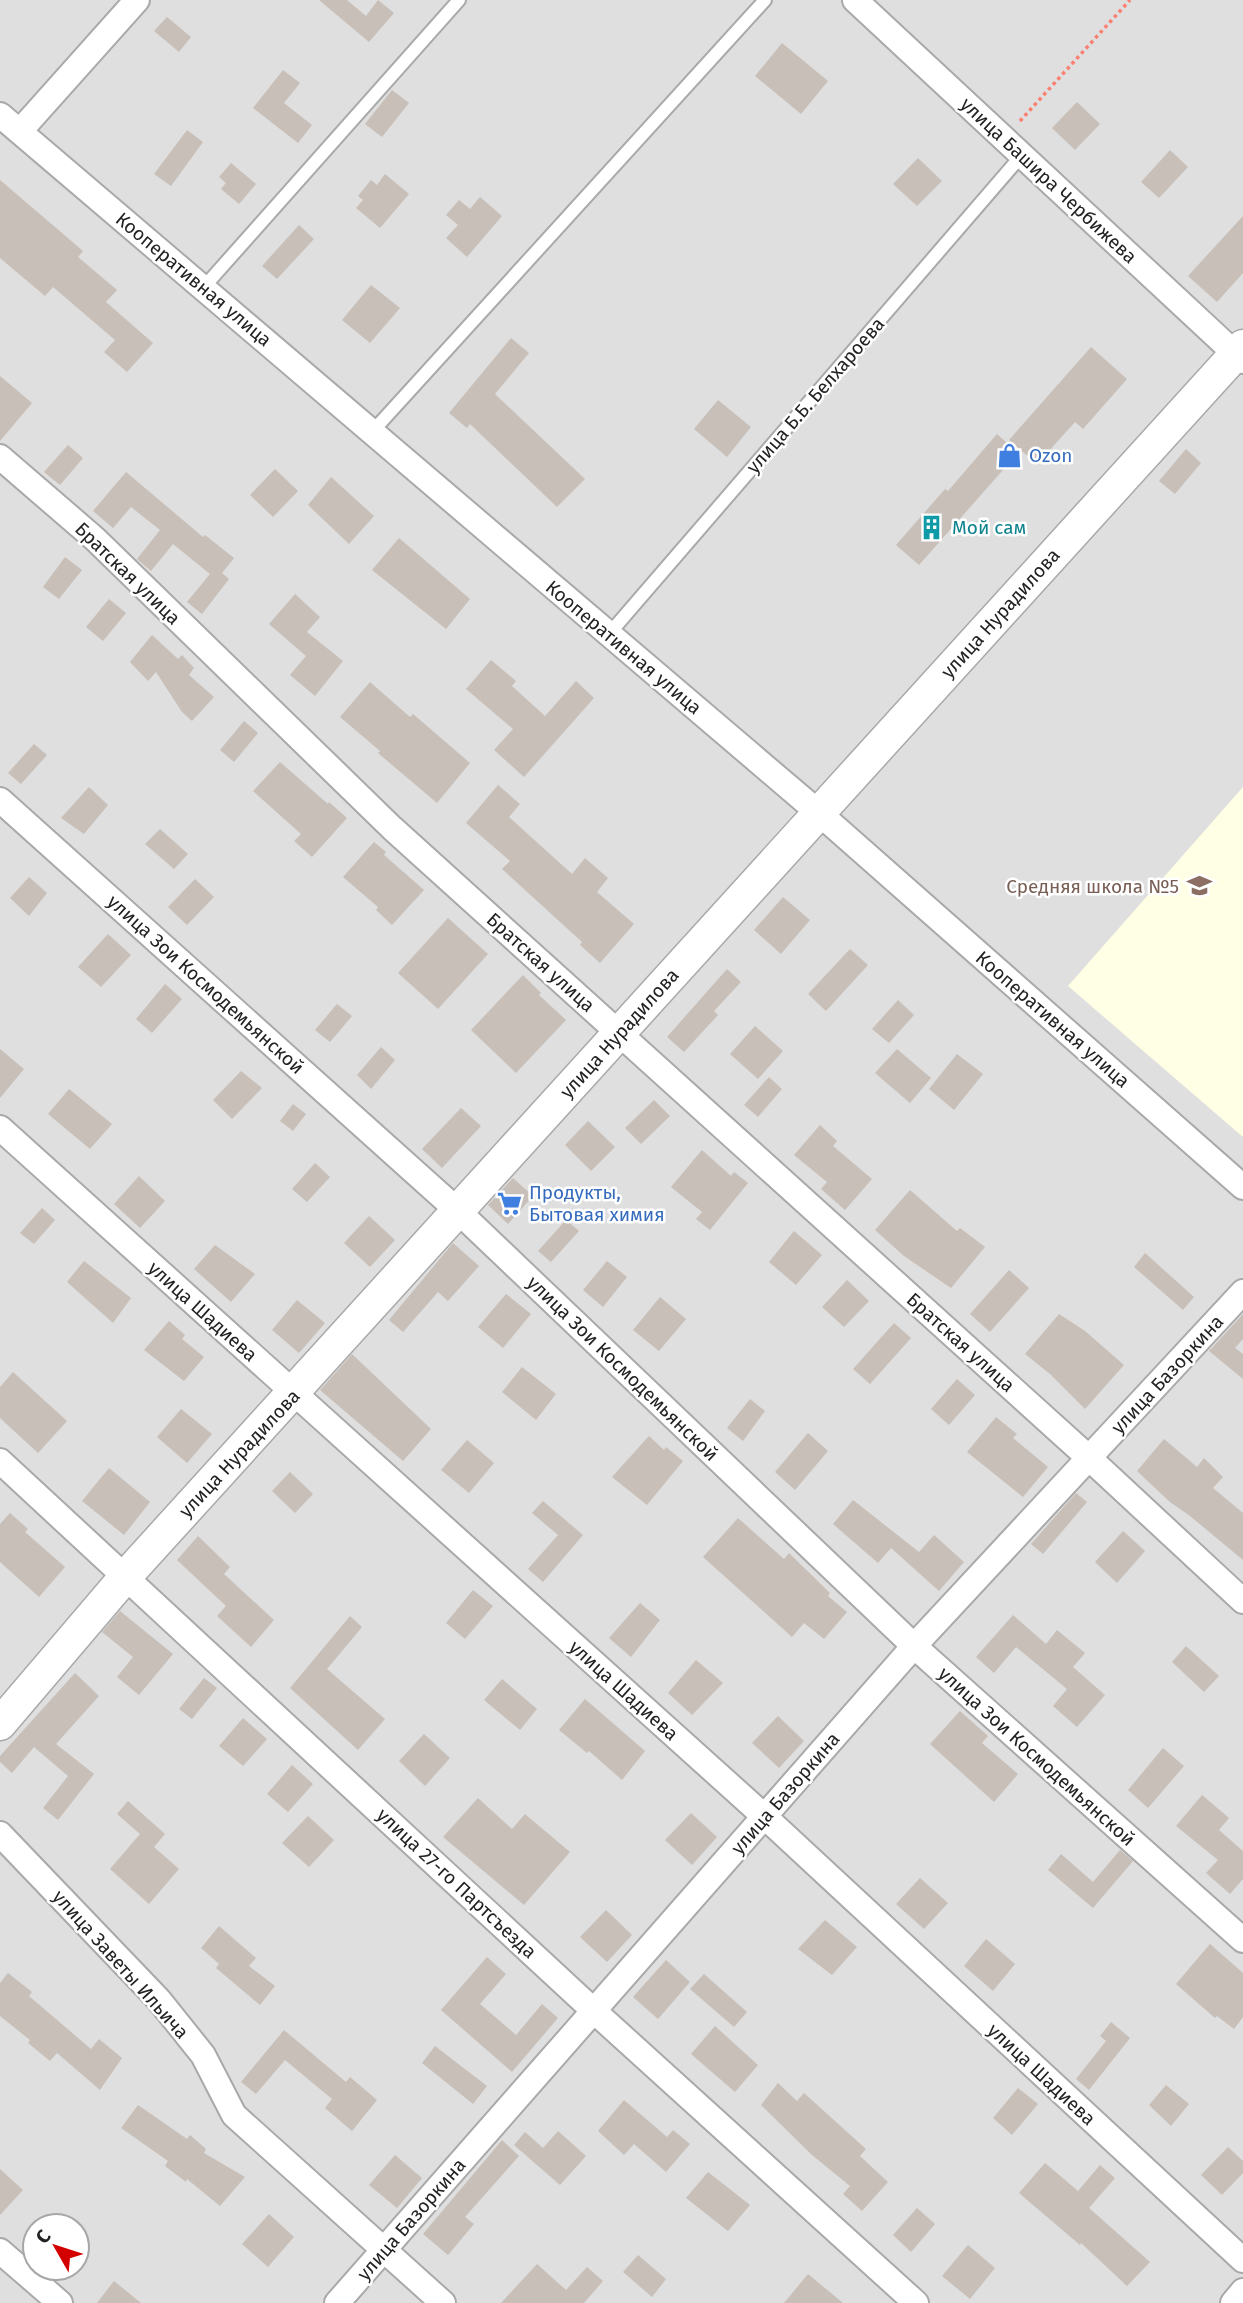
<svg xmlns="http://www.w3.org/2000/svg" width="1243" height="2303" font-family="'Fira Sans',sans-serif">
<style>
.residential{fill:#e0dfdf;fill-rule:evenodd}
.education{fill:#ffffe5}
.building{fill:#c7bfb8}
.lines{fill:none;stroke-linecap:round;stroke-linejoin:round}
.service-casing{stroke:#a9a9a9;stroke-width:16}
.minor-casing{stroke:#a9a9a9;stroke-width:28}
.tertiary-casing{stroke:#a9a9a9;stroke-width:35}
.path{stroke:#fa8072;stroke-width:3.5;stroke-dasharray:3.5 3.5;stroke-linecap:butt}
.service{stroke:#fff;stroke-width:12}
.minor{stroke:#fff;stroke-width:24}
.tertiary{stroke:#fff;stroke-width:32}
.labels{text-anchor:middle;stroke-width:5;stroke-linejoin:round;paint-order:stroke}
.street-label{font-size:19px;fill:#222;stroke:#fff}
.shop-label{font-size:19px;fill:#366cbe;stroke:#fff;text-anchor:start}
.culture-label{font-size:19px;fill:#0d838f;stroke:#fff;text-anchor:start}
.education-label{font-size:19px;fill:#785e54;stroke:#fff;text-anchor:end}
</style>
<rect width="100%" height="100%" fill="#f2efe9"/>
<path class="residential" d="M0,0H1243V2303H0ZM35,2226H77V2268H35Z"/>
<path class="education" d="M1243,787V1137L1068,986Z"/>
<g class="building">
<path d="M319,0H347L366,16L378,0L394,13L369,42Z"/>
<path d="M167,17L191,37L179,52L154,31Z"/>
<path d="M782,43L828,81L801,114L755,76Z"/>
<path d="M283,70L300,83L284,103L312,125L298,143L253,108Z"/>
<path d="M392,90L409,103L382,137L365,124Z"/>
<path d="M1077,102L1100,124L1075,150L1052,128Z"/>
<path d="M187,130L203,142L171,186L154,174Z"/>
<path d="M1170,150L1188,167L1159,198L1141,182Z"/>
<path d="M918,158L942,181L917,206L893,184Z"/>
<path d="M231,163L256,184L239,204L221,189L226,183L219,177Z"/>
<path d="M385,174L409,194L380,228L356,208L363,200L358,196L371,180L377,185Z"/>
<path d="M0,180L83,251L78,257L117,290L106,302L153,343L127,372L104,352L115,340L53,287L45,296L0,258Z"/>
<path d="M480,197L502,216L467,257L446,238L458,225L446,215L459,200L470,209Z"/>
<path d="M1243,216V273L1217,302L1188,276Z"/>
<path d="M299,225L314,239L277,279L262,266Z"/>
<path d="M371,285L400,308L370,343L342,320Z"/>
<path d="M511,338L529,353L495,394L585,479L557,507L470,424L467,428L449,413Z"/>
<path d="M1091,347L1127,379L1083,429L1075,422L1037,464L1009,440Z"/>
<path d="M0,376L32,403L0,441Z"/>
<path d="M718,400L751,427L727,457L694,429Z"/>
<path d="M997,434L1018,453L919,565L896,545L945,489L948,491Z"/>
<path d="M68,445L83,458L60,485L44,472Z"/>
<path d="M1186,449L1201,463L1175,494L1159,481Z"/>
<path d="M275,469L298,491L273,517L250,495Z"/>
<path d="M126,472L203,537L205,535L234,558L222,573L229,579L202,614L187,602L210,574L173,544L151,571L137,559L160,530L131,507L113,528L93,511Z"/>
<path d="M331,477L374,516L349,544L308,505Z"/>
<path d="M399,538L470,599L446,629L372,570Z"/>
<path d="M65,557L82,570L59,599L43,587Z"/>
<path d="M295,594L320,617L307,632L343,661L315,696L290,675L306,656L269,624Z"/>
<path d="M109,599L126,613L103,641L86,627Z"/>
<path d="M152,635L178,659L182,655L194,668L189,675L214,697L192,721L182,712L156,672L148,681L130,662Z"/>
<path d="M491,660L516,681L512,686L545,716L576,681L594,698L524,777L494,750L513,729L466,689Z"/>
<path d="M370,682L410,717L413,714L470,763L437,803L378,753L380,751L340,717Z"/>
<path d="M244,721L258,733L234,762L220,750Z"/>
<path d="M34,744L47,755L21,784L8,773Z"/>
<path d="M280,762L328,804L329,802L347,818L312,857L294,841L301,834L253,791Z"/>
<path d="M498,785L520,804L509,817L572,874L585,858L608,878L597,892L634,924L600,963L580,945L582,942L502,869L510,861L466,823Z"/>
<path d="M89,787L108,805L84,834L61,818Z"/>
<path d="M160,829L188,854L174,869L145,844Z"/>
<path d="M374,842L386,852L384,855L424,890L392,925L376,910L378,907L343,877Z"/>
<path d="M29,877L47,893L29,916L10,898Z"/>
<path d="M195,879L214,897L187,925L168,907Z"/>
<path d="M783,897L810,920L781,954L754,930Z"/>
<path d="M448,918L488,954L438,1009L398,973Z"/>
<path d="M108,934L131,955L101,987L78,967Z"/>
<path d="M850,949L868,965L826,1011L808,994Z"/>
<path d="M727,969L741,982L714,1011L718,1015L684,1052L667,1037Z"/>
<path d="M523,975L541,993L539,995L566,1020L516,1073L471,1030Z"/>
<path d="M165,984L182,999L152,1033L136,1019Z"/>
<path d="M898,1000L914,1015L889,1043L872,1029Z"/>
<path d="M337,1004L352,1016L330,1042L315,1030Z"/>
<path d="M755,1026L783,1051L758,1079L730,1054Z"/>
<path d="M381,1047L395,1060L371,1089L357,1075Z"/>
<path d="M0,1049L24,1069L0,1098Z"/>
<path d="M897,1049L931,1078L910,1103L875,1073Z"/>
<path d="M957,1054L983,1074L954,1110L929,1089Z"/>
<path d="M241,1071L262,1088L232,1119L213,1100Z"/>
<path d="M769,1077L782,1089L758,1117L744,1105Z"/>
<path d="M69,1089L112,1124L90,1149L48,1114Z"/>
<path d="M654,1100L670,1116L641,1144L625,1128Z"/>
<path d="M293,1104L306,1114L293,1131L280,1121Z"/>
<path d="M461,1108L481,1126L442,1168L422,1149Z"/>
<path d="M588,1121L615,1147L591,1171L565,1145Z"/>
<path d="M820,1125L837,1141L833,1146L872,1179L845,1210L821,1189L827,1182L794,1155Z"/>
<path d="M702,1150L731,1176L734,1172L748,1183L710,1230L696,1219L702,1212L671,1187Z"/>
<path d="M315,1163L330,1177L307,1202L292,1189Z"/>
<path d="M139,1176L165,1201L140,1228L114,1204Z"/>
<path d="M513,1178L533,1196L508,1224L488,1205Z"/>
<path d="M910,1190L957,1231L960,1228L985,1247L951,1288L904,1256L875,1230Z"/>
<path d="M42,1208L55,1220L34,1244L20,1233Z"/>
<path d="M369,1216L395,1240L370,1267L344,1243Z"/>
<path d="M566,1220L579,1231L551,1262L538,1251Z"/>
<path d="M794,1231L822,1255L796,1285L769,1262Z"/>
<path d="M453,1243L479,1266L448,1301L438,1292L403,1332L389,1320Z"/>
<path d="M215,1245L255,1274L231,1302L194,1269Z"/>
<path d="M1145,1253L1194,1297L1183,1310L1134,1267Z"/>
<path d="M84,1261L131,1298L113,1323L67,1282Z"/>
<path d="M607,1261L627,1277L603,1307L583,1290Z"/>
<path d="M1009,1270L1029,1288L990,1332L970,1314Z"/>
<path d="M847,1280L869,1301L844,1327L822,1307Z"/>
<path d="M506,1294L531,1314L503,1348L478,1327Z"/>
<path d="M660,1297L686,1319L659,1351L633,1330Z"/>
<path d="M297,1300L325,1323L299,1353L272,1330Z"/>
<path d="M1059,1314L1085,1331L1124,1365L1085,1409L1050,1374L1025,1354Z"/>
<path d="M1243,1314V1339L1235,1348L1243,1354V1379L1209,1351Z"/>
<path d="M169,1321L185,1335L182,1339L204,1357L184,1381L144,1350Z"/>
<path d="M894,1323L911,1338L870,1384L853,1369Z"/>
<path d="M352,1354L431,1429L403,1461L320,1390Z"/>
<path d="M522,1367L556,1394L536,1420L502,1392Z"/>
<path d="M13,1372L67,1421L38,1453L0,1418V1387Z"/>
<path d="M957,1379L975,1395L949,1425L931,1409Z"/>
<path d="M750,1399L765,1411L743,1441L727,1428Z"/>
<path d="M181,1409L212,1434L187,1463L157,1437Z"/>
<path d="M996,1417L1017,1434L1013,1438L1048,1467L1023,1497L967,1452Z"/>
<path d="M808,1433L828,1451L795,1490L775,1472Z"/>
<path d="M649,1436L664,1450L666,1447L683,1461L647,1505L612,1477Z"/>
<path d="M1164,1439L1197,1467L1204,1458L1223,1477L1213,1488L1243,1513V1560L1190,1516L1170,1502L1137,1471Z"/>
<path d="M467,1440L494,1463L469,1493L441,1470Z"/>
<path d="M109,1468L150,1502L124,1535L82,1501Z"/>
<path d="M290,1472L313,1494L295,1513L272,1491Z"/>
<path d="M1076,1493L1087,1502L1043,1554L1031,1544Z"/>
<path d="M853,1500L919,1552L934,1535L964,1562L939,1591L891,1548L878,1563L833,1524Z"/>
<path d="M543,1501L583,1535L543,1582L528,1569L558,1535L532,1513Z"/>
<path d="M10,1513L28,1529L25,1532L65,1567L39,1597L0,1562V1524Z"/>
<path d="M738,1518L784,1559L789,1553L830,1593L828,1596L847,1612L824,1639L804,1623L792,1637L703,1557Z"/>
<path d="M1123,1531L1145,1551L1117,1583L1095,1562Z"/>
<path d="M198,1536L230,1567L224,1574L274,1620L251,1647L217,1616L226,1606L177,1560Z"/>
<path d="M473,1590L493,1606L465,1639L446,1623Z"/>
<path d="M640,1603L660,1620L631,1657L609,1638Z"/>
<path d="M120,1611L173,1654L139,1695L117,1677L133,1657L102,1632Z"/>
<path d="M1013,1615L1046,1644L1057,1630L1085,1653L1073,1667L1105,1695L1077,1727L1053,1706L1067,1689L1016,1647L994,1673L976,1657Z"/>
<path d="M350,1616L362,1627L327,1669L385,1719L358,1750L290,1688Z"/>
<path d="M1186,1646L1219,1676L1204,1692L1172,1662Z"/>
<path d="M696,1660L723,1683L692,1715L668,1693Z"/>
<path d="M75,1673L99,1696L56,1744L94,1774L58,1820L43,1808L68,1776L34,1747L12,1773L0,1762V1756Z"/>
<path d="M204,1678L217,1688L192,1719L179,1709Z"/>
<path d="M502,1679L537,1709L520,1730L484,1700Z"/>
<path d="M585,1699L645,1751L622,1780L589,1751L587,1753L559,1730Z"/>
<path d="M960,1711L988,1736L982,1743L1018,1774L994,1802L930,1744Z"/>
<path d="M778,1716L804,1741L779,1768L752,1743Z"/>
<path d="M243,1718L267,1739L243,1766L219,1746Z"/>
<path d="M424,1734L450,1758L425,1786L399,1761Z"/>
<path d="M1163,1748L1184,1766L1148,1808L1128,1790Z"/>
<path d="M292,1765L313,1784L288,1812L267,1794Z"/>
<path d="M1202,1795L1229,1818L1219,1830L1243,1851V1879L1230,1894L1206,1873L1218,1860L1176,1826Z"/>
<path d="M478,1798L512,1829L525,1814L570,1852L524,1905L443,1837Z"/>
<path d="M128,1801L165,1834L154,1847L179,1869L149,1904L110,1869L140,1834L117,1814Z"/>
<path d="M691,1813L717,1837L692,1865L665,1840Z"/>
<path d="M308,1816L334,1840L309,1867L282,1843Z"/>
<path d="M1120,1850L1133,1861L1093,1908L1048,1870L1061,1854L1093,1882Z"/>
<path d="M920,1878L948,1903L924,1929L896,1904Z"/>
<path d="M606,1910L632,1935L607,1962L580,1937Z"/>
<path d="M825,1920L857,1947L832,1975L798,1949Z"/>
<path d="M219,1926L256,1958L249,1966L275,1986L260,2005L216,1968L219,1964L201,1948Z"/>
<path d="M986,1939L1015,1964L993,1991L964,1966Z"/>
<path d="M1210,1944L1243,1973V2017L1234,2029L1217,2016L1215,2018L1176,1984Z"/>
<path d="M487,1957L506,1974L480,2004L516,2035L542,2004L558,2018L512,2072L441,2010Z"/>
<path d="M666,1960L690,1982L658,2019L633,1997Z"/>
<path d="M8,1973L32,1992L29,1996L91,2049L99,2039L122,2058L100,2090L57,2053L50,2061L28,2043L30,2040L0,2016V1983Z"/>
<path d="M704,1974L747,2012L734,2027L690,1989Z"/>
<path d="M1111,2022L1130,2038L1089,2090L1076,2079L1106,2041L1100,2036Z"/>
<path d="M715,2026L758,2065L735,2092L691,2054Z"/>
<path d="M284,2030L346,2082L350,2077L377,2100L352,2131L325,2108L332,2099L285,2060L256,2094L241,2082Z"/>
<path d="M435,2046L487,2086L473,2104L422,2063Z"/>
<path d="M778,2083L797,2101L804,2093L866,2149L860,2156L888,2182L862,2211L843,2194L850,2186L812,2155L761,2105Z"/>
<path d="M1166,2085L1189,2104L1171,2126L1149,2105Z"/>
<path d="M1018,2088L1038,2104L1012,2135L993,2118Z"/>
<path d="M624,2100L667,2137L673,2130L690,2144L666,2172L634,2144L624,2155L598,2131Z"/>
<path d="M138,2105L187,2139L190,2135L206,2149L204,2153L245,2177L220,2206L187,2179L186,2182L165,2166L168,2161L121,2128Z"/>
<path d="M558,2131L586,2156L560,2185L514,2145L525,2132L543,2148Z"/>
<path d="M502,2140L519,2156L465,2217L474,2224L448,2255L423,2234Z"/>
<path d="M1228,2147L1243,2161V2173L1222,2195L1201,2175Z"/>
<path d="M395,2155L422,2178L397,2208L369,2185Z"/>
<path d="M1045,2163L1078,2191L1100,2165L1115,2178L1089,2208L1150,2262L1127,2286L1081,2243L1080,2245L1019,2193Z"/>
<path d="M0,2169L23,2190L0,2215Z"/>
<path d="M708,2172L750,2205L728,2231L686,2198Z"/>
<path d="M917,2208L935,2224L911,2252L893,2235Z"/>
<path d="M269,2214L294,2237L268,2267L242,2244Z"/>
<path d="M968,2245L995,2268L970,2299L942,2276Z"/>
<path d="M638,2255L666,2279L652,2297L623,2272Z"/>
<path d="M537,2264L566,2290L587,2267L603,2281L584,2303H501Z"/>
<path d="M808,2274L843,2303H784Z"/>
<path d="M114,2281L141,2303H97Z"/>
</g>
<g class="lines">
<defs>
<g id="service">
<path d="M204,287L459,0"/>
<path d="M372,432L765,0"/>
<path d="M609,634L1022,155"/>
</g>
<g id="minor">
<path d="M855,0L1243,361"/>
<path d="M0,115L819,813L1243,1187"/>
<path d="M20,131L137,0"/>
<path d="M0,457L95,539L392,828L1089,1458L1243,1601"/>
<path d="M0,800L458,1211L914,1646L1243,1940"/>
<path d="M0,1128L765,1817L1243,2260"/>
<path d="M0,1461L594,2011L916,2303"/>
<path d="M0,1834L159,2000L203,2055L234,2115L443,2303"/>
<path d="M0,2251L60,2303"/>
<path d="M337,2303L914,1646L1243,1292"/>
<path d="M1233,2303L1243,2291"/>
</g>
<path id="tertiary" d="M0,1724L126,1576L1243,346"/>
</defs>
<use href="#service" class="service-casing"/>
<use href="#minor" class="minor-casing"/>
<use href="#tertiary" class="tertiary-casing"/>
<path class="path" d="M1020,121L1130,0"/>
<use href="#service" class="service"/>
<use href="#minor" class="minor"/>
<use href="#tertiary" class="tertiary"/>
</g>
<defs>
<symbol id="shop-bare" viewBox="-9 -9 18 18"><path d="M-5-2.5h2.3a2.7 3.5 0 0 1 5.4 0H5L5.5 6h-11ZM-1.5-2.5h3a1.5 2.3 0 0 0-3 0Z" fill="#3f7fe0" stroke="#fff" stroke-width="2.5" paint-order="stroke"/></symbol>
<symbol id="building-bare" viewBox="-9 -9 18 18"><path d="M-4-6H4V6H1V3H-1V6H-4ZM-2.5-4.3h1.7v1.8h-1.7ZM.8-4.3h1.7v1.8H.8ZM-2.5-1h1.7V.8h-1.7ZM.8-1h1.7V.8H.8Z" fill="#0f9aa8" stroke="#fff" stroke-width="2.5" paint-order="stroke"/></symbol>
<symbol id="school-bare" viewBox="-9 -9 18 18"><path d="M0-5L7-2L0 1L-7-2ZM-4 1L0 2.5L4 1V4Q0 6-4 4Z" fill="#8d6e63" stroke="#fff" stroke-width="2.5" paint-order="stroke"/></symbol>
<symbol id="supermarket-bare" viewBox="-9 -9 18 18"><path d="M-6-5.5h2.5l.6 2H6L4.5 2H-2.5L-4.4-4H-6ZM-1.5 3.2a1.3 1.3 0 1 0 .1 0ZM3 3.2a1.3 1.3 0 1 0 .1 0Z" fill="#3f7fe0" stroke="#fff" stroke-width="2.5" paint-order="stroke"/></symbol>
</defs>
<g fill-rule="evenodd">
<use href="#shop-bare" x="992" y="438" width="35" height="35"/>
<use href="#building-bare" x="914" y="510" width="35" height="35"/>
<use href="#school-bare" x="1182" y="868" width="35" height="35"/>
<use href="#supermarket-bare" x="492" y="1186" width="35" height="35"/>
</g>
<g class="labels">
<g class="street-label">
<text transform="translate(1049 180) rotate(43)" y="7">улица Башира Чербижева</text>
<text transform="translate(194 279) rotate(40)" y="7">Кооперативная улица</text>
<text transform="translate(815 395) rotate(-49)" y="7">улица Б.Б. Белхароева</text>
<text transform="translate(128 573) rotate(44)" y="7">Братская улица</text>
<text transform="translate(1000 613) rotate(-48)" y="7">улица Нурадилова</text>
<text transform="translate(624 647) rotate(40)" y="7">Кооперативная улица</text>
<text transform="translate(541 962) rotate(42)" y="7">Братская улица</text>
<text transform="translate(206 984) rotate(42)" y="7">улица Зои Космодемьянской</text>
<text transform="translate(1053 1019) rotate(41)" y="7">Кооперативная улица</text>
<text transform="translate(619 1033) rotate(-48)" y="7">улица Нурадилова</text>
<text transform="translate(203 1311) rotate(42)" y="7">улица Шадиева</text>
<text transform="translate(961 1342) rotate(42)" y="7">Братская улица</text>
<text transform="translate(623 1368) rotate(44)" y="7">улица Зои Космодемьянской</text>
<text transform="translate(1167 1374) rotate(-47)" y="7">улица Базоркина</text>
<text transform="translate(239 1453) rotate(-47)" y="7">улица Нурадилова</text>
<text transform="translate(624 1690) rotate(42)" y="7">улица Шадиева</text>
<text transform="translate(1037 1756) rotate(42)" y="7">улица Зои Космодемьянской</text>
<text transform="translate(785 1793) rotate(-49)" y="7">улица Базоркина</text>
<text transform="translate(457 1883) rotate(43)" y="7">улица 27-го Партсъезда</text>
<text transform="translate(121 1964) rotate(48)" y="7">улица Заветы Ильича</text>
<text transform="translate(1042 2074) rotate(43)" y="7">улица Шадиева</text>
<text transform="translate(411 2219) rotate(-49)" y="7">улица Базоркина</text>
</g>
<g class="shop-label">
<text x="1029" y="462">Ozon</text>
<text x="529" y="1199">Продукты,<tspan x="529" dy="22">Бытовая химия</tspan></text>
</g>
<g class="culture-label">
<text x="952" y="534">Мой сам</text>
</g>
<g class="education-label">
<text x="1179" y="893">Средняя школа №5</text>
</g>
</g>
<g transform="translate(56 2247) rotate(309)"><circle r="33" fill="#ffffff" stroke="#a7a7a7" stroke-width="2"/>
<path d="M0-5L12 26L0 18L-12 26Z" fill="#d40000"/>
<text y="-10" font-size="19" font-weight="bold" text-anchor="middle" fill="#222222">С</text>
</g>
</svg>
